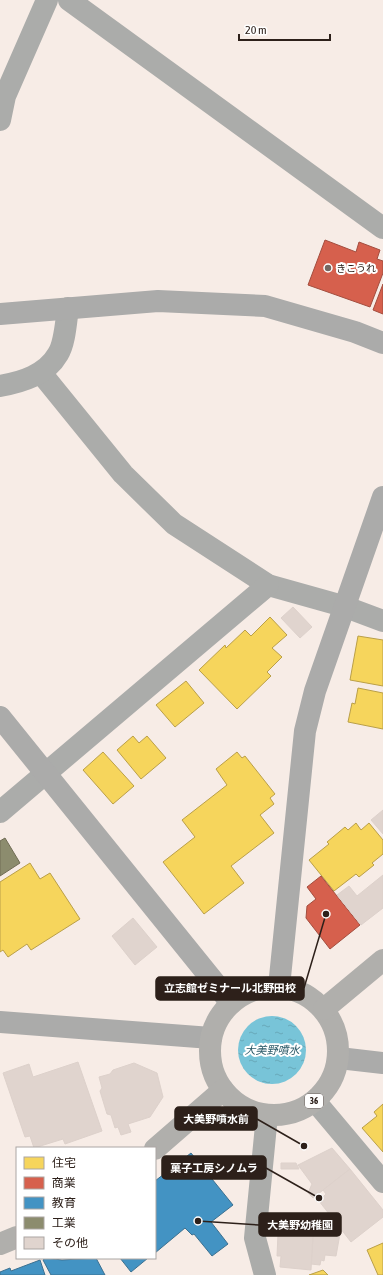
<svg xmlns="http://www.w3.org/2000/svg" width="383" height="1275" font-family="'Asap Condensed','Noto Sans JP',sans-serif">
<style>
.water{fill:url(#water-ripples)}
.homes{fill:#f6d55c;stroke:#ba9f48}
.shops{fill:#d6604d;stroke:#a34d3e}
.schools{fill:#4393c3;stroke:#3c7090}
.industry{fill:#8c8c6e;stroke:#706c55}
.building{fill:#e0d4ce;stroke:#ddd1cb}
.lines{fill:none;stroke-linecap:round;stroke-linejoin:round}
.street{stroke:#abacaa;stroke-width:22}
.secondary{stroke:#ababaa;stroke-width:22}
.primary{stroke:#b0afac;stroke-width:22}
.poi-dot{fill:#746761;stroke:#fff;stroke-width:1.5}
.labels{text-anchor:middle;stroke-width:4;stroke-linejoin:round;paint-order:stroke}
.shield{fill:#fff;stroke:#6c635f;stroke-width:1}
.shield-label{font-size:9px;font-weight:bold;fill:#2d201a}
.poi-label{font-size:10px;fill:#2d201a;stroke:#fff;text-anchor:start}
.water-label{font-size:11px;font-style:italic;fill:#2b5a68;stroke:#fff}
.leader{fill:none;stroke:#2d201a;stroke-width:1.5}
.callout-dot{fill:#2d201a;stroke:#fff;stroke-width:1.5}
.callout{fill:#2d201a;stroke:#2d201a;stroke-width:1.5}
.callout-label{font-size:11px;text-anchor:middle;font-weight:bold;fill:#fff}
</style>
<defs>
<pattern id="water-ripples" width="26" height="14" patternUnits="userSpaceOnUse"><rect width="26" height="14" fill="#78c4d8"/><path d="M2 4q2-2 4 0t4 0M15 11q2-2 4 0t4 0" fill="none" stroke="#68a8b9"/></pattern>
</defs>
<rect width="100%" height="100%" fill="#f7ece6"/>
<circle class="water" cx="272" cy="1050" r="34"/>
<g class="homes">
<path d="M270,617L287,635L272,648L282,657L267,672L271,676L237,709L199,670L225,645L226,648L245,630L251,636Z"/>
<path d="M358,636L383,640V686L350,680Z"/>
<path d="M186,681L204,703L175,727L156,705Z"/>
<path d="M358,688L383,693V729L348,722L352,703L355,704Z"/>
<path d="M133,736L139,743L147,736L166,758L141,779L117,750Z"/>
<path d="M103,752L134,786L113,804L83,770Z"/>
<path d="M237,752L242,758L245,756L275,794L270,798L274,804L260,815L274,833L231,866L244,883L204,914L163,862L195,837L182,820L227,785L216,769Z"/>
<path d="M356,823L361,830L369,823L383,840V854L372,863L374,865L359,877L356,874L334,891L309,860L329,844L327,842L345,827L348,830Z"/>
<path d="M30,863L40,879L50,873L80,919L31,950L27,944L8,957L3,950L0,952V882Z"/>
<path d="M383,1104V1152L362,1128L377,1116L374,1112Z"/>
<path d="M383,1243V1275H378L367,1250Z"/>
<path d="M323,1270L328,1275H309Z"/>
</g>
<g class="shops">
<path d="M325,240L356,252L359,242L380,250L377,259L383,261V273L370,307L308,285Z"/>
<path d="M383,284V314L373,310Z"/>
<path d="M321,876L360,925L330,949L306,918L307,906L316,899L307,887Z"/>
</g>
<g class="schools">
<path d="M191,1153L233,1205L211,1222L228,1244L212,1256L194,1234L192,1235L185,1228L155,1253V1181Z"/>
<path d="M46,1258L62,1260L96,1258L105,1275H51L43,1260Z"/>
<path d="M120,1258H148L131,1272Z"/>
<path d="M40,1260L45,1275H0V1272L10,1268L11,1271Z"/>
</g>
<path class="industry" d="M5,838L20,863L0,876V841Z"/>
<g class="building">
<path d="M293,607L312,627L300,638L281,618Z"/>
<path d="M383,810V834L371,820Z"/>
<path d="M383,875V908L361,925L337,895L349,886L357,896Z"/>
<path d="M133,918L157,947L135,965L112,936Z"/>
<path d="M78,1062L102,1131L65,1144L63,1139L34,1148L30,1136L25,1137L3,1073L29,1064L33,1077Z"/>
<path d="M134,1063L157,1073L163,1097L150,1117L128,1124L131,1132L121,1135L118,1127L115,1128L111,1115L107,1114L100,1091L102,1088L99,1077L110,1074L113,1070Z"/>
<path d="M332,1148L350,1169L313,1198L308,1193L312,1184L298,1165Z"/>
<path d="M281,1163H296L299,1169H281Z"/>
<path d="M350,1169L383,1210V1217L351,1242L319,1201L326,1194L323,1190Z"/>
<path d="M312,1217H332L341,1228L336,1256L325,1255L324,1261L321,1260L320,1265L311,1264L313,1235H310Z"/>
<path d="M282,1231L311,1233L310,1235H313L311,1270L280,1267L281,1256H277L278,1234L282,1235Z"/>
</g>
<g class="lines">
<g class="street">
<path d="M69,0L383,228"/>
<path d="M0,120L5,96L47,0"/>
<path d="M41,373L123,474L174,524L268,585L343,606L383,621"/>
<path d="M0,386C22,382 46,375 58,354C65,343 66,321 68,308"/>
<path d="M0,812L268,585"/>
<path d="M315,1101L383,1182"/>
<path d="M265,1275L255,1238L267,1115"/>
</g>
<g class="secondary">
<path d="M0,314L158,301L265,306L355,332L383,343"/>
<path d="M0,717L231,1003"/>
<path d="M279,987L305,731L315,691L383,497"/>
<path d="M0,1022L211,1038"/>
<path d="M339,1058L383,1063"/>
</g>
<g class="primary">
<circle cx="274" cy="1051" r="64"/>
<path d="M324,1009L383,960"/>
<path d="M155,1149L223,1090"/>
<path d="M0,1244L17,1237"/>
</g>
</g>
<circle class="poi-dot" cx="328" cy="268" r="4"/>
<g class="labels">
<rect class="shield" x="305" y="1094" width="18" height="14" rx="3"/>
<g class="shield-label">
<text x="314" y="1104">36</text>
</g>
<g class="poi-label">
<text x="336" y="272">きこうれ</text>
</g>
<g class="water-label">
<text x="272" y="1054">大美野噴水</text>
</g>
</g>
<path class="leader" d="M326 914L304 988M304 1146L257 1119M319 1198L266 1168M198 1221L259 1225"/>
<g class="callout-dot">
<circle cx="326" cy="914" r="4"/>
<circle cx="304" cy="1146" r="4"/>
<circle cx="319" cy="1198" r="4"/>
<circle cx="198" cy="1221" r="4"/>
</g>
<g class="callout">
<rect x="156" y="977" width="148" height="23" rx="4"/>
<rect x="175" y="1107" width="82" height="23" rx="4"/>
<rect x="162" y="1156" width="104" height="23" rx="4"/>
<rect x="259" y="1213" width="82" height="23" rx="4"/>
</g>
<g class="callout-label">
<text x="230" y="992">立志館ゼミナール北野田校</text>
<text x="216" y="1123">大美野噴水前</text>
<text x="214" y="1172">菓子工房シノムラ</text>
<text x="300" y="1229">大美野幼稚園</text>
</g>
<rect x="16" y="1147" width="140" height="112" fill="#ffffff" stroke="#aba6a3"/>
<rect x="24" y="1157" width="20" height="12" fill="#f6d55c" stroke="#aba6a3"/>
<text x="52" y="1167" font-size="12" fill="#2d201a">住宅</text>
<rect x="24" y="1177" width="20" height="12" fill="#d6604d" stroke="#aba6a3"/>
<text x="52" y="1187" font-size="12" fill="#2d201a">商業</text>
<rect x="24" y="1197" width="20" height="12" fill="#4393c3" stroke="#aba6a3"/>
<text x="52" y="1207" font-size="12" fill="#2d201a">教育</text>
<rect x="24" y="1217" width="20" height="12" fill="#8c8c6e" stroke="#aba6a3"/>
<text x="52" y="1227" font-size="12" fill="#2d201a">工業</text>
<rect x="24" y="1237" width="20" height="12" fill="#e0d4ce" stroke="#aba6a3"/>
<text x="52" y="1247" font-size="12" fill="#2d201a">その他</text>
<path d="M239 34v6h91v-6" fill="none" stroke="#2d201a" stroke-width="2"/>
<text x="245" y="34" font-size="12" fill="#2d201a" stroke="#ffffff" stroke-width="3" paint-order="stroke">20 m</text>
</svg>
